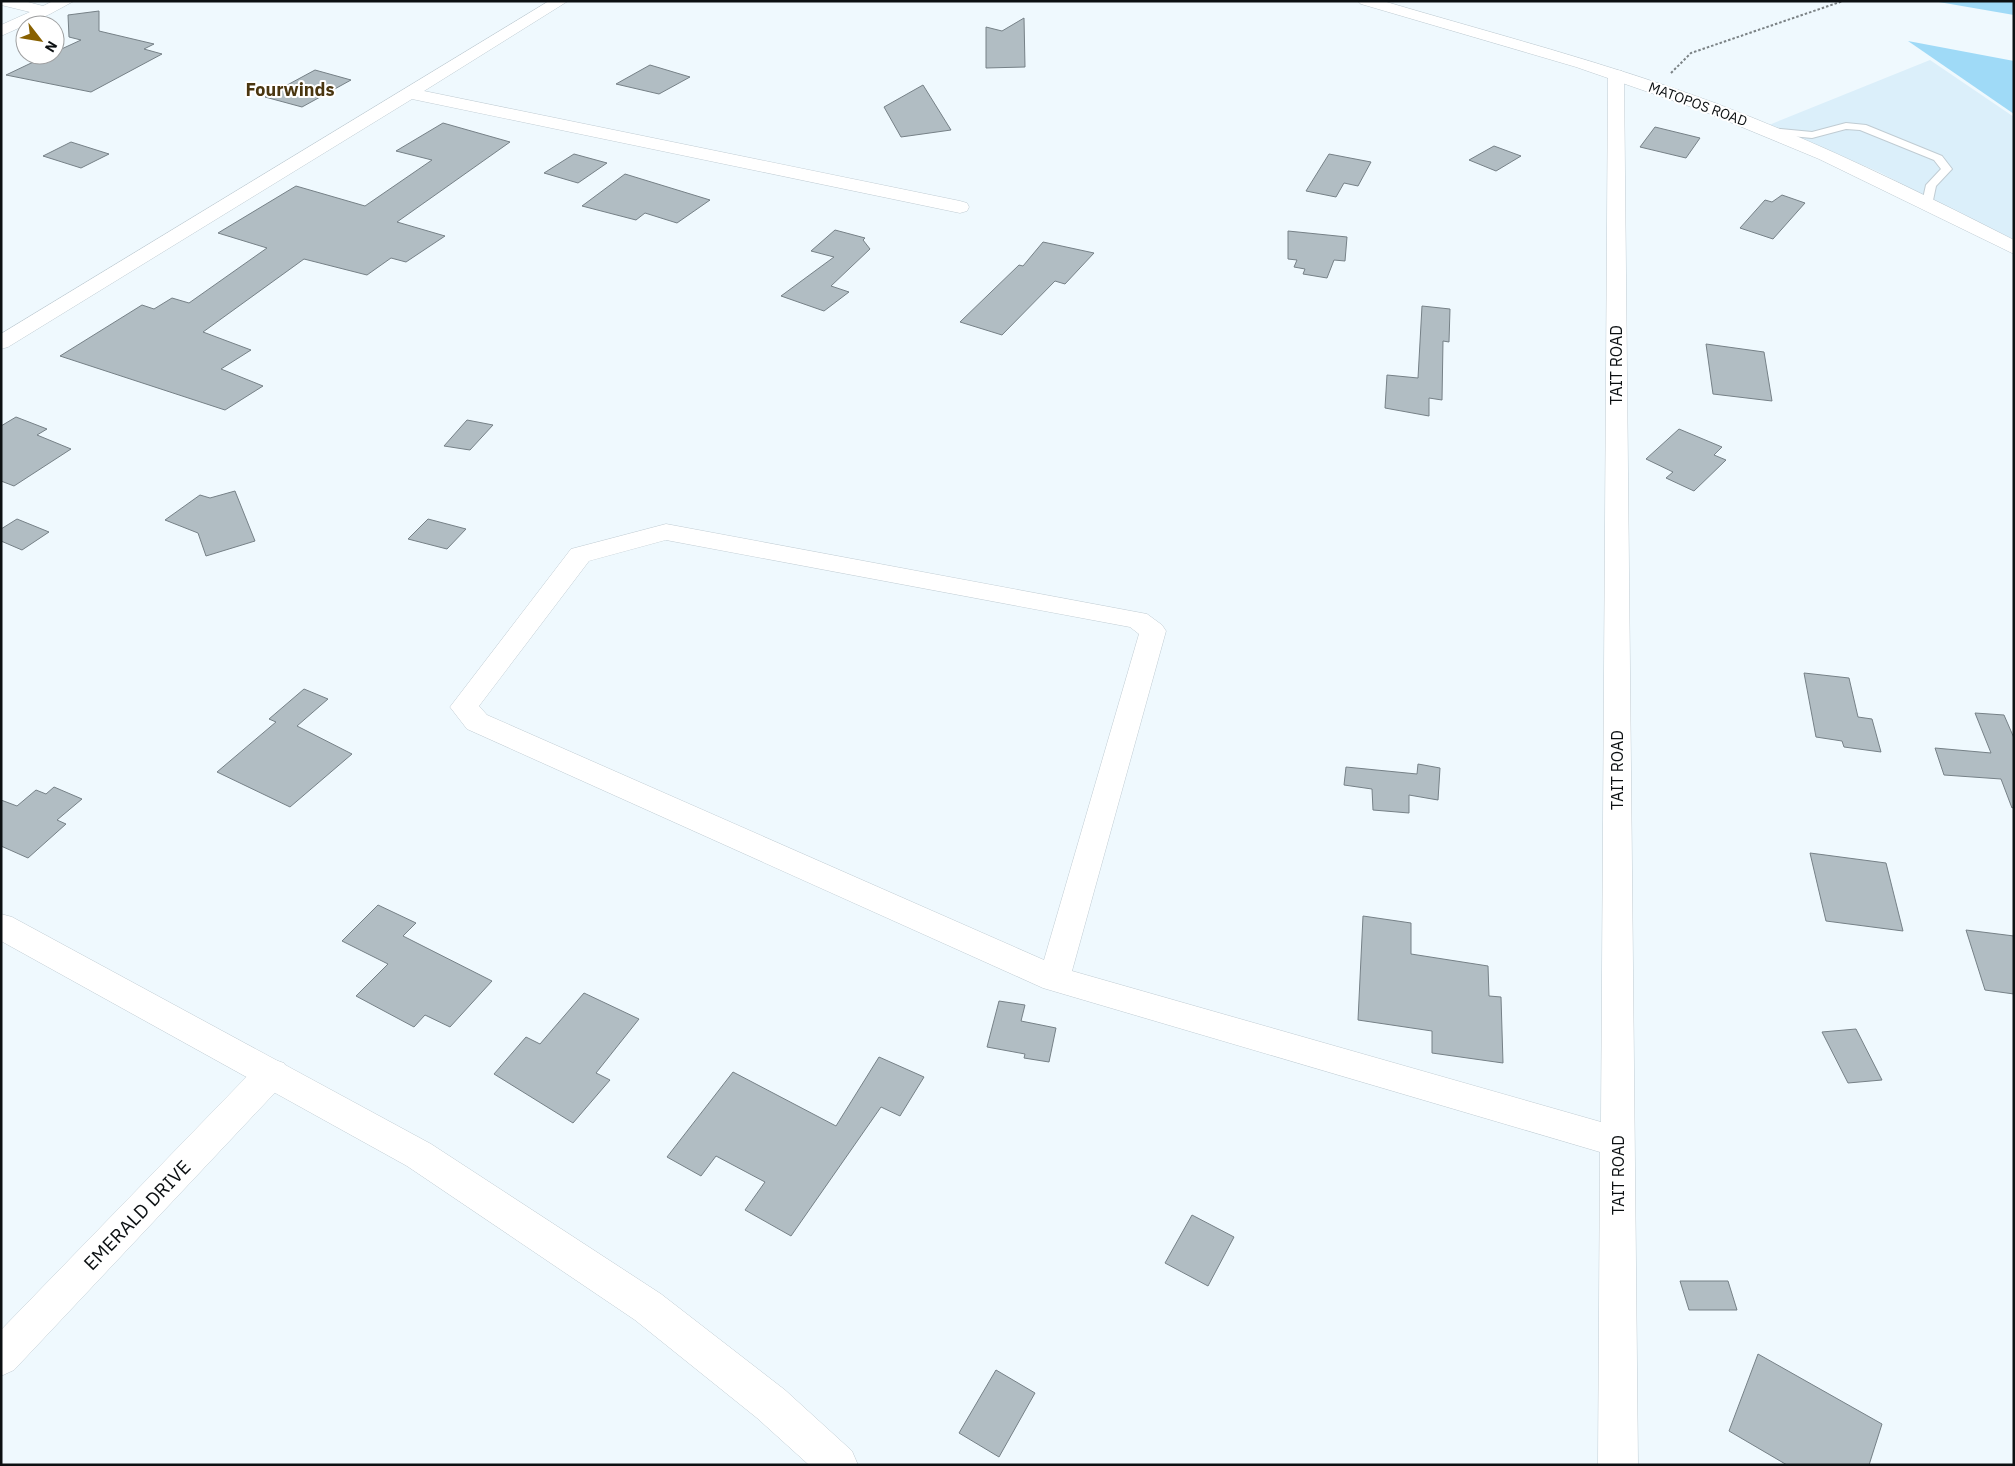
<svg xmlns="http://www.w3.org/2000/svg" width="2015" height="1466" font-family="'IBM Plex Sans',sans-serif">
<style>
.built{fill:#dbeffa}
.green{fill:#9fdaf7}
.building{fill:#b1bdc3;stroke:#768187}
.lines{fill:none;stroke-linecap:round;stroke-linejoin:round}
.lane-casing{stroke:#c0ccd3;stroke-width:2}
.street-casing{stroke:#c0ccd3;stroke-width:1}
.secondary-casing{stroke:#c0ccd3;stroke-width:1}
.path{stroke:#7b8285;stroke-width:2;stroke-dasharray:2.5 2;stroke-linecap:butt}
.lane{fill:#fff;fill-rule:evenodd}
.street{fill:#fff;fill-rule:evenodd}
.secondary{fill:#fff;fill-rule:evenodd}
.labels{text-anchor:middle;stroke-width:4;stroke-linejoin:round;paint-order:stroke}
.far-street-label{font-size:14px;fill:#0c1012;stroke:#fff}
.street-label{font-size:16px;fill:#0c1012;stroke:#fff}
.far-district-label{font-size:18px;font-weight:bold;fill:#4a3610;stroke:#fff}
.near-street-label{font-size:19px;fill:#0c1012;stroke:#fff}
</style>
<rect width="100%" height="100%" fill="#eff9fe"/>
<path class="built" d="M1930,60L2014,117V242L1879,172L1769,125Z"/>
<g class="green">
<path d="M1933,1H2014V15Z"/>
<path d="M1908,41L2014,61V114Z"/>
</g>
<g class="building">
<path d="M99,11V31L154,44L144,49L162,54L91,92L6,75L48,55H55V52L81,40L69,37L68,15Z"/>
<path d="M1024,18L1025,67L986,68V27L1002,31Z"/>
<path d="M650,65L690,77L659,94L616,84Z"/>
<path d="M315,70L351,80L302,107L265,97Z"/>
<path d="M923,85L951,130L901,137L884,107Z"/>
<path d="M443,123L510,142L397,222L445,236L406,262L391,258L367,275L304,259L203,332L251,350L221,369L263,386L225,410L60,356L142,305L154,309L172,298L189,303L267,248L218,233L296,186L365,206L432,160L396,151Z"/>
<path d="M1655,127L1700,138L1686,158L1640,147Z"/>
<path d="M71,142L109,154L81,168L43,156Z"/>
<path d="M1494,146L1521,156L1496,171L1469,160Z"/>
<path d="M574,154L607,163L578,183L544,173Z"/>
<path d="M1329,154L1371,162L1358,186L1344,183L1336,197L1306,191Z"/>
<path d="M625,174L710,200L677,223L645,213L636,220L582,206Z"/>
<path d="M1782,195L1805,203L1773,239L1740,228L1765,200L1772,202Z"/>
<path d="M835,230L865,238L863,240L870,249L831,286L849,292L824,311L781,296L834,257L811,251Z"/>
<path d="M1288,231L1347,237L1345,261L1334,260L1327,278L1303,274L1305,269L1294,267L1297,260L1288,259Z"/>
<path d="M1043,242L1094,253L1065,284L1055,281L1002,335L960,322L1019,265L1023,266Z"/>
<path d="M1422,306L1450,309L1449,342L1443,341L1442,400L1429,398V416L1385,408L1387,375L1418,378Z"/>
<path d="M1706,344L1764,352L1772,401L1713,394Z"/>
<path d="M16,417L47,429L37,435L71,449L14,486L1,481V426Z"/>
<path d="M467,420L493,425L470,450L444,446Z"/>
<path d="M1679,429L1722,447L1714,455L1726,460L1694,491L1666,478L1673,472L1646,459Z"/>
<path d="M235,491L255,541L206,556L198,533L165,520L200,495L210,498Z"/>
<path d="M17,519L49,532L22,550L1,541V529Z"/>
<path d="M428,519L466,529L447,549L408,539Z"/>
<path d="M1804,673L1849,678L1858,717L1872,719L1881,752L1844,747L1842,741L1816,737Z"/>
<path d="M304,689L328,699L297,726L352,754L290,807L217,772L276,722L269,719Z"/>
<path d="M1975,713L2004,715L2014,738V807L2012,808L2001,779L1944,775L1935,748L1991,753Z"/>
<path d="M1418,764L1440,768L1438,800L1409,795V813L1373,810L1372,789L1344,785L1346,767L1417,774Z"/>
<path d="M54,787L82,799L57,820L66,824L28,858L1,846V800L17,806L36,790L46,794Z"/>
<path d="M1810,853L1886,863L1903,931L1826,921Z"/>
<path d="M378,905L416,923L403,936L492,981L450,1027L425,1015L414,1027L356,996L388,964L342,941Z"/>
<path d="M1363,916L1411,923V954L1488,966L1489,996L1501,997L1503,1063L1432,1053V1031L1358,1020Z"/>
<path d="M1966,930L2014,936V994L1985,990Z"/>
<path d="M584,993L639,1019L596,1073L610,1080L573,1123L494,1074L526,1037L540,1044Z"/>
<path d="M999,1001L1025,1005L1021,1021L1056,1028L1049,1062L1024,1058L1025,1054L987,1047Z"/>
<path d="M1856,1029L1882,1080L1848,1083L1822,1032Z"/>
<path d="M879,1057L924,1077L900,1116L881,1107L791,1236L745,1210L765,1182L716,1156L701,1176L667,1157L733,1072L836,1126Z"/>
<path d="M1192,1215L1234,1237L1208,1286L1165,1263Z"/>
<path d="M1680,1281H1728L1737,1310H1689Z"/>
<path d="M1758,1354L1882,1424L1869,1465H1787L1729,1431Z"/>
<path d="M996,1370L1035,1393L999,1457L959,1433Z"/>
</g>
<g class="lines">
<defs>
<path id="lane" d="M1846,123L1866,125L1942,156L1952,169L1936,186L1932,205H1924L1922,203L1926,185L1941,169L1934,160L1860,130L1846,129L1812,138L1770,134L1765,131L1770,128L1812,132Z"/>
<g id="street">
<path d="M1,1H24L43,6L53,1H74L50,14L1,36V25L30,12L1,5Z"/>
<path d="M549,1H568L424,91L960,201L967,203L969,207L967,211L960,213L412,99L8,347L1,349V334Z"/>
<path d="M1616,70L1622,71L1624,75L1638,1465H1598L1600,1152L1043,988L467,729L450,707L571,549L666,524L1147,614L1162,625L1166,631L1072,971L1601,1122L1608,75L1610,71ZM666,540L1130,627L1139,634L1044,960L487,715L479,706L589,561Z"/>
<path d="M272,1059L284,1063L289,1073L284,1083L14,1370L1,1376V1330L260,1063Z"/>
</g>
<g id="secondary">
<path d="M1358,1H1383C1495,34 1607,63 1715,103C1818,142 1916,190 2014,240V254L1819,159L1703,111L1576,67L1361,4Z"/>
<path d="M1,914L12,917L431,1144L661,1294L785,1390L852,1451L858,1465H809L757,1418L635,1320L407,1166L1,941Z"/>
</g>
</defs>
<use href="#lane" class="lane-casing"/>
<use href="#street" class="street-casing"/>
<use href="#secondary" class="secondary-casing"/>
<path class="path" d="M1671,73L1691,53L1843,1"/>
<use href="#lane" class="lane"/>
<use href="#street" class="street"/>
<use href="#secondary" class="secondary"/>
</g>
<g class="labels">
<g class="far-street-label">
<text transform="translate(1698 104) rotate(20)" y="5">MATOPOS ROAD</text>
</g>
<g class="street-label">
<text transform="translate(1616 365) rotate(-90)" y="6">TAIT ROAD</text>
<text transform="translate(1617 770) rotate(-90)" y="6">TAIT ROAD</text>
<text transform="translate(1618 1175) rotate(-90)" y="6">TAIT ROAD</text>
</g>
<g class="far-district-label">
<text x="290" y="96">Fourwinds</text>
</g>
<g class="near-street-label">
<text transform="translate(137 1215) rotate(-46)" y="7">EMERALD DRIVE</text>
</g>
</g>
<rect width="2015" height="1466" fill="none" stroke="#0c1012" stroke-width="5"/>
<g transform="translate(40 40) rotate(121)"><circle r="24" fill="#ffffff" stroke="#9e9fa0"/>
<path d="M0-4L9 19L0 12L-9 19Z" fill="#896100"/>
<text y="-8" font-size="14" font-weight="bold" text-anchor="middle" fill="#0c1012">N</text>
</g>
</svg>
